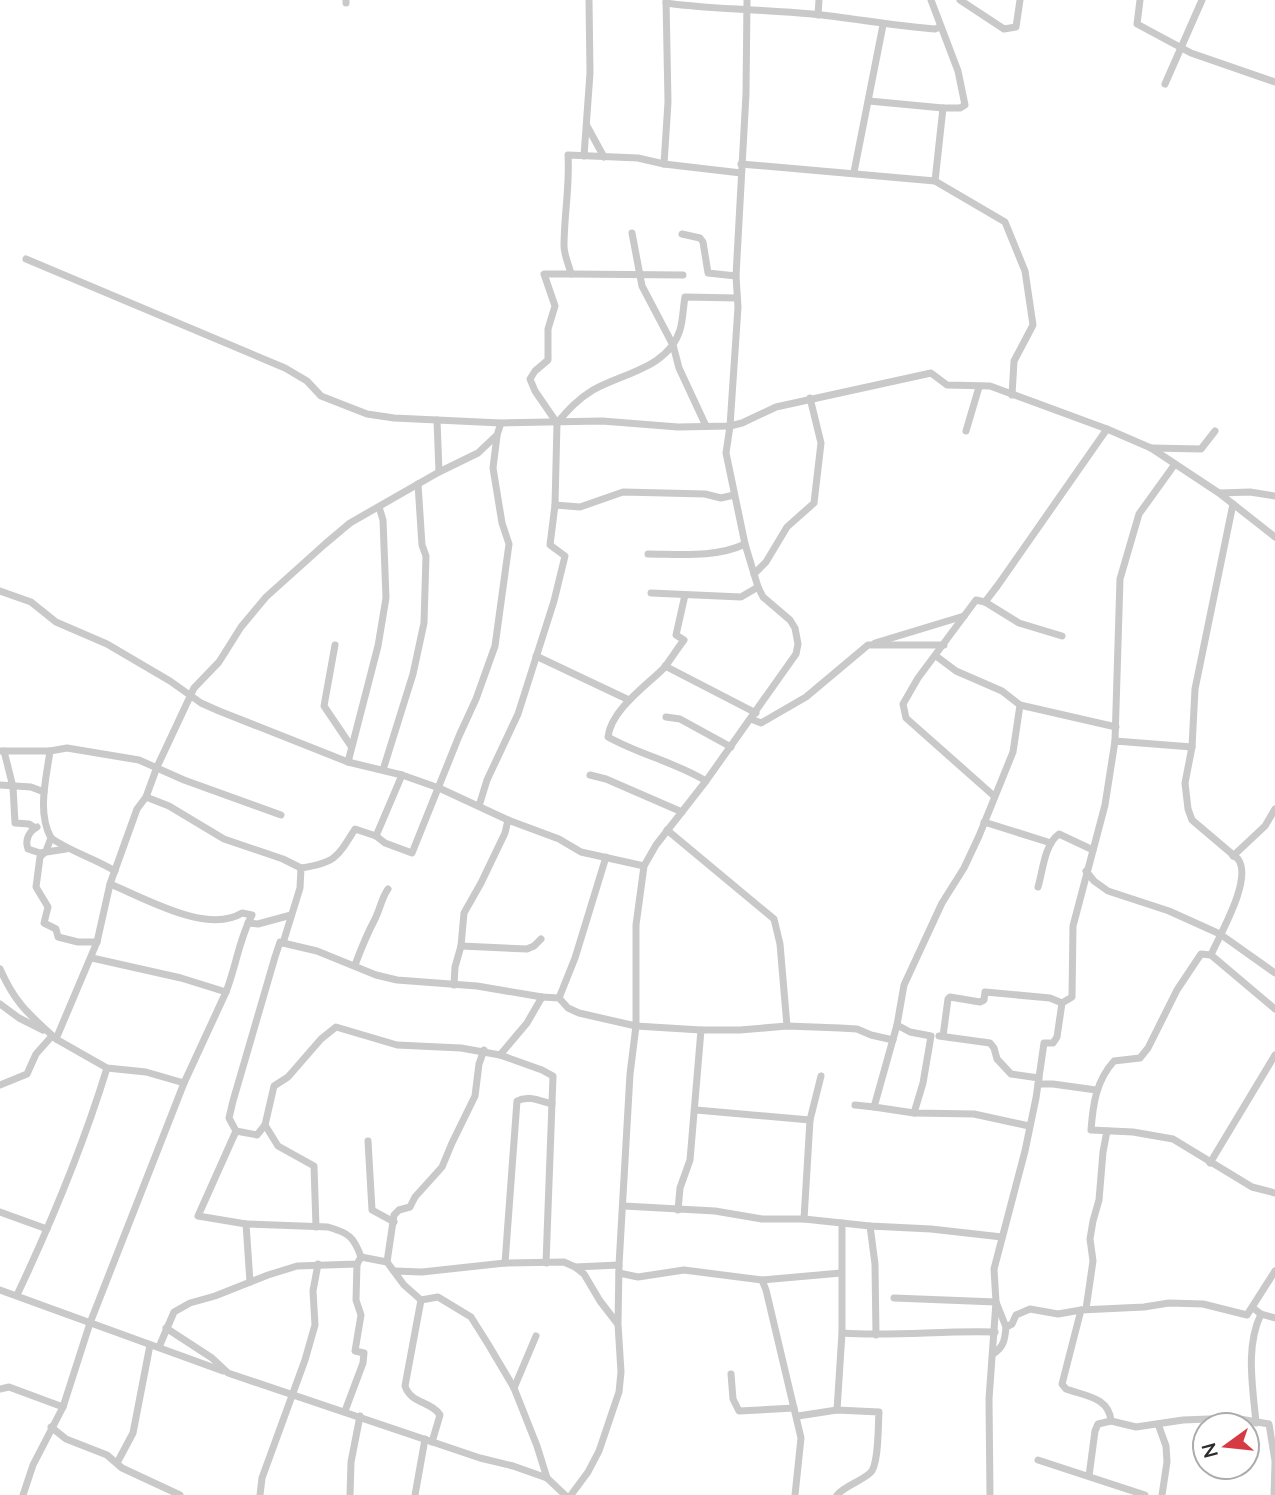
<svg xmlns="http://www.w3.org/2000/svg" width="1275" height="1495" font-family="Lato,sans-serif">
<style>
.lines{fill:none;stroke-linecap:round;stroke-linejoin:round}
.minor{stroke:#c9c9c9;stroke-width:7}
</style>
<rect width="100%" height="100%" fill="#fff"/>
<g class="lines">
<g class="minor">
<path d="M931,0L958,71L965,105L960,108H943L935,181"/>
<path d="M960,0L1004,29L1016,27L1020,0"/>
<path d="M1140,0L1137,24L1191,53L1275,82"/>
<path d="M346,3V0"/>
<path d="M666,3C715,10 763,9 812,14C853,18 893,26 935,29L940,27"/>
<path d="M818,15L819,0"/>
<path d="M1165,84L1202,0"/>
<path d="M869,101L943,108"/>
<path d="M587,126L604,157"/>
<path d="M584,156L590,73L589,0"/>
<path d="M664,164L668,102L666,0"/>
<path d="M741,164L935,181L1005,222L1025,271L1033,325L1014,361L1012,395"/>
<path d="M854,172L883,25"/>
<path d="M632,233L642,286L673,345L679,368L706,426"/>
<path d="M682,234L700,238L703,242L708,273L736,276"/>
<path d="M26,259L285,368L307,381L321,396L367,414L394,418L501,423L602,421L678,427L730,426L742,423L776,407L931,373L947,385L990,386L1107,429L1151,448L1219,493L1275,537"/>
<path d="M571,274L683,275"/>
<path d="M437,420L439,472"/>
<path d="M557,423C568,410 578,399 593,390C623,373 668,368 680,330C683,320 683,308 685,297L737,298"/>
<path d="M966,431L979,387"/>
<path d="M1151,448L1201,449L1215,431"/>
<path d="M1220,493L1250,492L1275,496"/>
<path d="M1233,504L1195,689L1192,747L1185,783L1188,809L1192,820L1238,859C1253,879 1220,934 1211,955L1275,1009"/>
<path d="M555,505L580,507L623,492L705,494L721,498L734,495"/>
<path d="M648,554C679,554 716,558 745,544"/>
<path d="M754,574L766,562L787,527L814,503L821,443L810,398"/>
<path d="M0,591L31,602L56,622L107,644L170,681L201,703L219,711L348,762L402,775L439,788L508,820L559,839L581,852L644,866"/>
<path d="M651,593L741,597L758,587"/>
<path d="M685,595L676,635L684,640C677,649 671,659 664,668C646,686 611,710 608,737C640,755 675,762 706,781"/>
<path d="M985,602L1019,623L1062,636"/>
<path d="M875,643L964,616"/>
<path d="M335,645L324,706L351,746"/>
<path d="M536,656L629,700"/>
<path d="M936,656L956,671L1002,691L1020,705L1116,727"/>
<path d="M665,666L756,713"/>
<path d="M666,717L680,719L731,747"/>
<path d="M751,719L761,723L806,697L868,645H944"/>
<path d="M1115,741L1120,579L1139,514L1175,464"/>
<path d="M0,751H50L67,748L139,760L184,780L281,815"/>
<path d="M4,751L13,787L15,823L29,824L35,828"/>
<path d="M50,751C46,780 37,812 51,838L46,851L40,857L36,887L48,907L44,923L56,929L58,937L78,942H97"/>
<path d="M348,762L378,646L386,598L383,520L379,507"/>
<path d="M383,770L413,674L424,623L426,556L422,545L418,484"/>
<path d="M402,775L376,836L385,843L412,853L459,736L476,699L495,646L509,544L502,523L493,468L497,436"/>
<path d="M590,775L606,779L682,812"/>
<path d="M0,785L31,787L44,792"/>
<path d="M994,796L906,718L903,704L918,678L976,600L985,602L998,585L1107,429"/>
<path d="M146,797L169,806L224,839L283,859L301,868"/>
<path d="M479,806L487,780L518,714L554,601L565,556L550,545L555,505L557,423L535,391L530,379L535,371L548,360V329L555,306L544,274H571C569,265 564,255 564,246C564,215 570,186 568,155L638,158L664,164L741,173"/>
<path d="M984,822L1051,843"/>
<path d="M37,827C28,832 25,841 28,849L40,853L66,849"/>
<path d="M667,830L774,919L780,944L787,1026"/>
<path d="M376,836L355,829C337,858 335,863 301,868L300,888L283,943L280,942L275,957L233,1101L229,1118L236,1131L257,1135L265,1125L274,1086L288,1077L321,1039L336,1027L397,1045L461,1048L500,1055L527,1023L542,997"/>
<path d="M51,838C71,852 94,858 115,871"/>
<path d="M1233,856L1265,826L1275,809"/>
<path d="M1086,871L1094,881L1108,891L1169,911L1220,934L1275,973"/>
<path d="M110,884C143,897 207,935 242,913L252,915C239,939 236,967 226,992"/>
<path d="M1038,887C1043,871 1044,845 1059,834L1093,850"/>
<path d="M248,923L258,924L291,915"/>
<path d="M283,943L317,951L376,975L397,980L477,986L542,997L559,998L568,1008L579,1013L636,1026L701,1030H740L787,1026L840,1028L857,1029L871,1035L893,1040"/>
<path d="M461,946L527,949L534,946L541,939"/>
<path d="M1211,955L1201,954L1177,990L1148,1048L1140,1058L1114,1061C1096,1081 1093,1104 1091,1130L1133,1132L1173,1139L1252,1187L1275,1193"/>
<path d="M355,965C361,949 366,936 374,921C380,910 381,899 388,889"/>
<path d="M0,969C16,1005 29,1014 56,1039"/>
<path d="M454,985L455,967L461,946L464,913L481,883L505,833L508,820"/>
<path d="M559,998L575,958L606,857"/>
<path d="M0,1004L19,1018L43,1030"/>
<path d="M897,1025L910,1032L931,1036L923,1083L914,1113L974,1114L1029,1126"/>
<path d="M939,1036L990,1043L994,1048L997,1059L1011,1074L1039,1078"/>
<path d="M943,1036L948,999L950,997L980,1002L984,1000L985,992L1050,998L1062,1003"/>
<path d="M500,1055L542,1070L553,1076L546,1263"/>
<path d="M184,1083L146,1072L107,1068L56,1039L97,942L110,884L137,809L146,797L157,767L194,688L219,662L241,627L266,597L325,544L350,523L439,472L478,453L497,435L501,423"/>
<path d="M1038,1084H1053L1096,1090"/>
<path d="M0,1085L27,1074L36,1054L52,1036"/>
<path d="M855,1105L874,1107"/>
<path d="M696,1110L810,1120"/>
<path d="M914,1113L874,1107L897,1025L904,985L942,903L964,868L979,836L1013,752L1020,705"/>
<path d="M265,1125L278,1146L314,1166L316,1227"/>
<path d="M236,1131L198,1216L246,1224L250,1282"/>
<path d="M368,1141L372,1210L394,1222"/>
<path d="M1210,1163L1275,1055"/>
<path d="M624,1206L715,1211L762,1219H804L870,1226L931,1229L1002,1237"/>
<path d="M678,1210L680,1188L690,1160L701,1030"/>
<path d="M0,1212L47,1229"/>
<path d="M804,1219L810,1120L821,1076"/>
<path d="M246,1224L328,1227C349,1233 354,1237 361,1257"/>
<path d="M870,1226L875,1264L876,1335"/>
<path d="M387,1262L394,1215L399,1210L410,1207L415,1197L442,1167L452,1143L475,1096L479,1064L484,1050"/>
<path d="M505,1263L517,1101C528,1095 540,1101 552,1104"/>
<path d="M575,1267L584,1274L600,1301L617,1323"/>
<path d="M394,1271L422,1272L505,1263L564,1262L575,1267L619,1265"/>
<path d="M619,1273L638,1277L684,1270L762,1280L841,1273"/>
<path d="M762,1280L766,1290L801,1438L795,1495"/>
<path d="M0,1290L223,1371"/>
<path d="M17,1295C52,1221 83,1146 107,1068"/>
<path d="M894,1298L996,1302L1006,1327L1012,1324L1016,1315L1030,1309L1058,1314L1081,1310L1144,1307L1169,1303L1203,1304L1247,1315L1275,1271"/>
<path d="M421,1300L405,1386C411,1404 431,1401 440,1415L432,1442"/>
<path d="M1253,1308L1261,1314C1245,1347 1253,1388 1256,1423"/>
<path d="M1086,1309L1093,1261L1090,1239L1093,1221L1099,1200L1103,1152L1107,1131"/>
<path d="M1081,1310L1062,1384L1066,1389C1085,1396 1109,1397 1111,1421"/>
<path d="M1261,1314L1275,1318"/>
<path d="M166,1328L212,1358L228,1373L480,1458L513,1466L547,1478L565,1495"/>
<path d="M842,1333C893,1337 944,1330 995,1332"/>
<path d="M159,1347L174,1312L190,1303L215,1296L268,1275L297,1266L357,1264L361,1257L387,1262L404,1285L421,1300L438,1297L471,1317L488,1344L514,1388L537,1446L547,1478"/>
<path d="M993,1354C1004,1347 1005,1339 1006,1327"/>
<path d="M731,1374L733,1399L739,1411L794,1408"/>
<path d="M514,1388L536,1336"/>
<path d="M0,1389L9,1387L63,1407"/>
<path d="M837,1410L842,1333V1223"/>
<path d="M345,1411L363,1363L364,1353L355,1351L361,1315L356,1300L357,1264"/>
<path d="M798,1416L837,1410L879,1412C878,1425 879,1466 870,1473C860,1482 846,1485 837,1495"/>
<path d="M1158,1424L1166,1446L1167,1462L1162,1495"/>
<path d="M51,1427L66,1439L107,1455L122,1468L180,1495"/>
<path d="M1038,1460L1145,1495"/>
<path d="M117,1463L133,1433L150,1345"/>
<path d="M1089,1476L1095,1431L1098,1424L1111,1421L1136,1427L1183,1420L1234,1418L1269,1424L1275,1461"/>
<path d="M23,1495L33,1465L63,1407L90,1323L184,1083L226,992L181,978L92,958"/>
<path d="M260,1495L262,1478L305,1360L315,1325L313,1291L318,1264"/>
<path d="M350,1495L351,1462L360,1416"/>
<path d="M415,1495L425,1439"/>
<path d="M571,1495L588,1472L599,1451L619,1392L621,1372L618,1324L619,1265L630,1074L636,1026V925L644,866L656,845L706,781L796,654L798,644L795,628L790,620L763,597L758,587L745,544L726,453L730,426L738,307L736,276L746,94L747,0"/>
<path d="M990,1495L989,1399L996,1302L994,1269L1025,1151L1036,1098L1044,1043H1053L1057,1037L1062,1003L1072,997L1073,926L1105,805L1115,741L1192,747"/>
<path d="M1274,1495L1275,1463"/>
</g>
</g>
<g transform="translate(1226 1446) rotate(255)"><circle r="33" fill="#ffffff" stroke="#ababab" stroke-width="2"/>
<path d="M0-5L12 26L0 18L-12 26Z" fill="#d63b43"/>
<text y="-10" font-size="19" font-weight="bold" text-anchor="middle" fill="#2c2c2c">N</text>
</g>
</svg>
